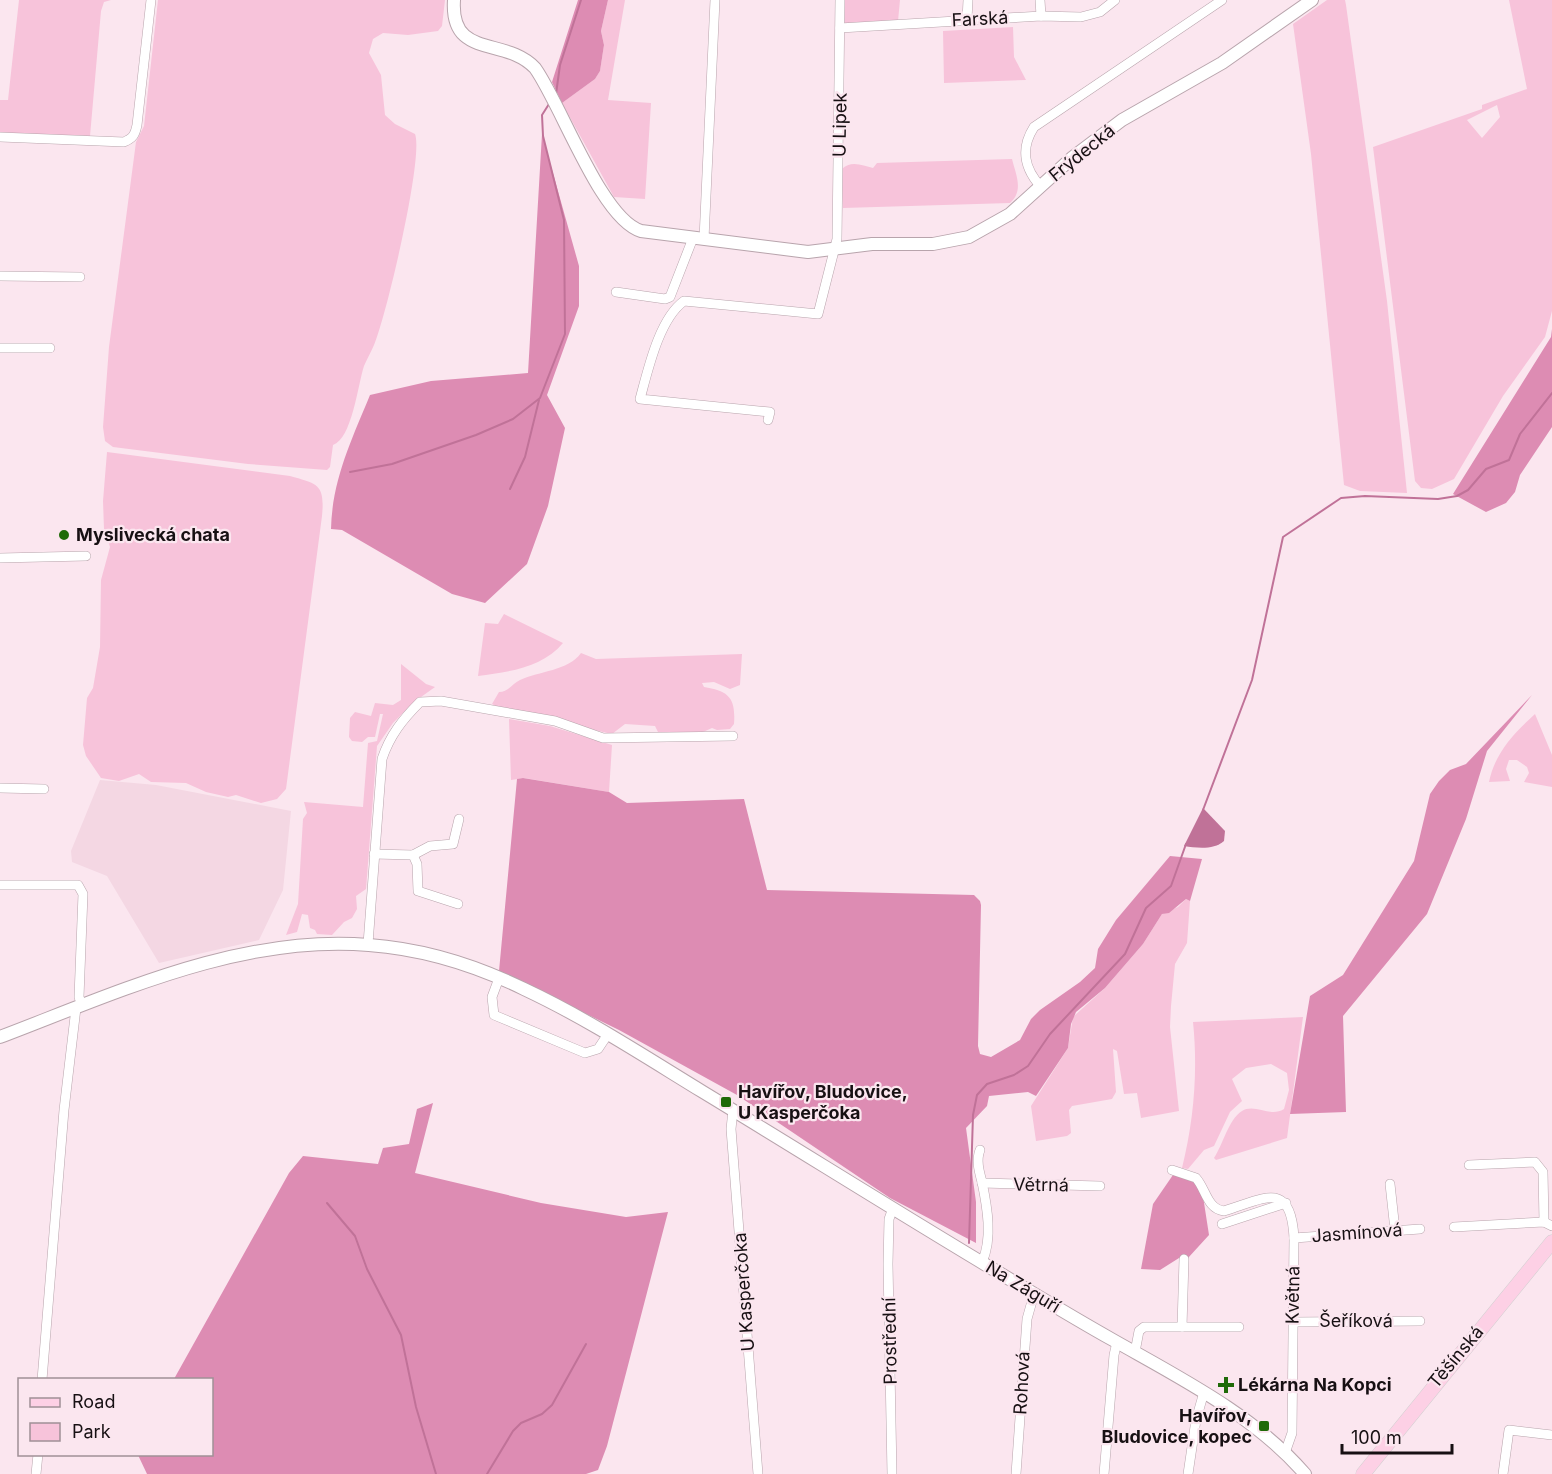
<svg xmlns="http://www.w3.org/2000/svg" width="1552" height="1474" font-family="Inter,sans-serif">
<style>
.built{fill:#f4d7e3}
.green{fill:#f7c3da;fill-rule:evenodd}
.forest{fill:#dd8cb3}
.water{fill:#c07298}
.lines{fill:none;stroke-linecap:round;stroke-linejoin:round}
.stream{stroke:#c07298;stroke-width:2}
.street-casing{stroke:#b8a4ac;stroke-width:10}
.secondary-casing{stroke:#b8a4ac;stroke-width:14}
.primary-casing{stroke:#d1cfd0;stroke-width:15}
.street{stroke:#fff;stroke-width:9}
.secondary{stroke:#fff;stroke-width:12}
.primary{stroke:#fdd0e5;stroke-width:14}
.poi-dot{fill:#1f6a08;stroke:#fbe6ef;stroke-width:2}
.labels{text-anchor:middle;stroke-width:4.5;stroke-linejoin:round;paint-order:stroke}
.street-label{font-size:18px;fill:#171013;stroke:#fbe6ef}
.poi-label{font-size:18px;font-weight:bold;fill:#171013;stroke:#fbe6ef;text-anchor:start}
</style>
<rect width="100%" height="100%" fill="#fbe6ef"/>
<path class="built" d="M100,780L156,785L291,811L283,890L259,940L159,963L107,876L72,862L71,851Z"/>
<g class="green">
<path d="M19,0H111L104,2L101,11L90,136L0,133V100H8Z"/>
<path d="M158,0H445L442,26L438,31L408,35L383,33L373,39L369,53L381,75L385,115L395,124L415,134C424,157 386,317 374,345C371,352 367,359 364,366C358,384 352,439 333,445L330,467L327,470L248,464L113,447L105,441L103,427L109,347L136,142L144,126Z"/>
<path d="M608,0H625L608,100L651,103L645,199L614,197L562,103L595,79L600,71L604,45L601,31Z"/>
<path d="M842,0H900L898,21L849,25L844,23Z"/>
<path d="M1327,0H1345L1346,5L1387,301L1407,493L1360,491L1344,485L1311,154L1293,24Z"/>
<path d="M1509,0H1552V311L1545,337L1503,396L1454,479L1432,489L1421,488L1415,481L1373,147L1482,109V105L1527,89ZM1497,105L1500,117L1482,138L1467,120Z"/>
<path d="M1013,27L1014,57L1026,80L944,83L943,31Z"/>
<path d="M1012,159C1016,175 1024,191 1010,203L843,208L842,169C850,160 863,165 873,168L877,163Z"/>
<path d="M107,452L290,476C318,484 325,484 322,516L286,789L277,799L261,803L236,795L228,797L206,792L186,783L151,782L139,774L119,781L101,778L86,756L83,745L87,698L93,688L100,647L101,580L110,547L104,529L103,501Z"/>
<path d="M504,614L563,643C542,668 508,672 478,676L485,623L498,624Z"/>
<path d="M581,653L596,659L742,654L740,685L730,689L714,682L702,683L704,687C728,691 736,697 734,724L730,729L717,730L712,728L703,732H658L655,726L625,724L612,734L501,709L492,704L499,692C508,692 512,684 520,680C539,671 568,671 581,653Z"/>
<path d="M401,664L426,684L435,687L414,702L393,723L377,746L366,889L356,896L357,909L352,918L344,922L332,935L317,934L315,930L310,928L308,915L302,914L297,932L286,935L298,904L303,819L307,813L304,802L363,807L368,743L377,741L383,714H380L375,737H368L362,742L352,741L349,737L350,718L355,712L371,716L375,703L393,705L401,700Z"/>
<path d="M1535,714L1552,755V787L1524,782L1529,773L1527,767L1517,760H1509L1506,769L1510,781L1489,782C1495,753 1513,734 1535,714Z"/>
<path d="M509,719L550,726L612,745L609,792L524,778L511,780Z"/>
<path d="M1186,899L1190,901L1187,943L1175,964L1171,1006L1170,1027L1179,1111L1141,1118L1137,1093L1124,1094L1117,1051L1113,1049L1116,1092L1112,1099L1072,1106L1069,1110L1071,1133L1067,1136L1036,1141L1031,1106L1068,1048L1073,1017L1105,988L1143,944L1162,914L1178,907Z"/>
<path d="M1303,1017L1287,1138L1216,1160L1214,1158C1223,1145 1228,1120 1242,1111C1255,1103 1270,1118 1284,1109L1289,1090L1287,1073L1271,1064L1246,1068L1232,1079L1242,1101L1230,1112L1214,1146L1204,1150L1188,1169L1182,1168C1194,1120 1198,1071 1193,1022Z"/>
</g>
<g class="forest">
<path d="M578,0H608L601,31L604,45L600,71L595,79L562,103L552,82Z"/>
<path d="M542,134L579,266V306L547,395L565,428L548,506L527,564L485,603L452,594L342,530L331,529C332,480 352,439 370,395L431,381L528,373Z"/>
<path d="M1552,329V427L1520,475L1515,492L1506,503L1486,512L1453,494L1551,337Z"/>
<path d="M1532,695L1487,751L1466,819L1427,914L1343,1016L1346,1112L1290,1114L1310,996L1343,975L1414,861L1430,794L1439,781L1450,770L1466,764Z"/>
<path d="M523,778L609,792L627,803L744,799L767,890L974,895L980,901L981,905L978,1046L980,1054L991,1057L1020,1040L1031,1019L1040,1010L1080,982L1095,968L1098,949L1116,920L1170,856L1202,859L1190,901L1186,899L1169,913L1162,914L1143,944L1105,988L1076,1012L1071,1024L1068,1048L1036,1096L1028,1092L989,1096L987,1106L966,1128L976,1202V1243L890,1198L737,1095L619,1030L499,971L517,779Z"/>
<path d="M433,1103L415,1173L541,1203L626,1217L668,1212L607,1446L598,1470L586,1474H147L138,1455L212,1454V1380L174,1379L289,1173L303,1156L378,1164L383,1148L409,1144L417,1109Z"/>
<path d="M1175,1172L1200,1177L1209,1235L1188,1258H1179L1160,1270L1141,1269L1153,1204Z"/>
</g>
<path class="water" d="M1203,808L1225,831L1224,841C1214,850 1197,848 1184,846Z"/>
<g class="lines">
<g class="stream">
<path d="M556,94L560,65L581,0"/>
<path d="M350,472L392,464L476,435L513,419L540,398L565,334L564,220L543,136L542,115L549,104"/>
<path d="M510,489L525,457L539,400"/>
<path d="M1203,810L1252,680L1283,537L1341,498L1365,496L1438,499L1457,496L1468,490L1486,469L1509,460L1520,434L1552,393"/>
<path d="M327,1203L355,1236L367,1269L401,1335L416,1407L436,1474"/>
<path d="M969,1243L973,1115L977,1095L987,1084L1014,1075L1028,1066L1050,1034L1125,954L1146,908L1171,886L1186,844"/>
<path d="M487,1474L513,1431L521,1423L542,1414L552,1405L586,1344"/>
</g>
<defs>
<g id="street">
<path d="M1040,0L1041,16"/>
<path d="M967,20L968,0"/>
<path d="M840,28L1041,16L1081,17L1100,12L1115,0"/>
<path d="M0,137L124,142C133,138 135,135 137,125L151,0"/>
<path d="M1041,187C1024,168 1020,149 1034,127L1222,0"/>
<path d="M704,239L715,0"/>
<path d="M0,276L80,277"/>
<path d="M616,292L665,299L670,297L693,238"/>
<path d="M0,348H50"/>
<path d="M768,420L770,412L640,399C648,370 659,319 684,301L818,314L837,239L840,0"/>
<path d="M0,558L86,556"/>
<path d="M0,788L44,789"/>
<path d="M374,854L413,855L417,864L418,891L458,904"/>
<path d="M413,855L430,846L453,844L459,819"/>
<path d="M0,885H78L83,894L79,997L82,1006"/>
<path d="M368,944L382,759C390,735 403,719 420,702L441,701L555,721L603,738L733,736"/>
<path d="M499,978L492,997L494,1015L585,1053L598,1049L608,1034"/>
<path d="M733,1110L731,1129L758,1474"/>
<path d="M980,1150C976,1160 979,1171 982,1182C987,1206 993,1239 982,1262"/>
<path d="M1469,1165L1535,1162L1543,1172L1544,1222"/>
<path d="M1172,1170L1196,1178C1206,1189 1207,1209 1224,1211C1264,1199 1291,1179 1294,1238L1292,1433L1285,1453"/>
<path d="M982,1183L1100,1186"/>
<path d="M1390,1184L1395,1230"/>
<path d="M1222,1224L1286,1203"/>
<path d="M1454,1227L1544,1222L1552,1226"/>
<path d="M1294,1238L1420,1229"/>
<path d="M1293,1322L1420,1321"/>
<path d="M1182,1327L1184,1259"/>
<path d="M1135,1352L1139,1331L1144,1327H1239"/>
<path d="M42,1380L64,1110L76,1008"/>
<path d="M36,1474L38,1454"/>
<path d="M892,1474L888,1264L889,1219L893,1208"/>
<path d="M1016,1474L1027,1319L1034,1294"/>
<path d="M1104,1474L1114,1355L1117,1342"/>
<path d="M1188,1474L1196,1420L1204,1392"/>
<path d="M1503,1474L1509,1430L1552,1435"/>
</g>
<g id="secondary">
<path d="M454,0C450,60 505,36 535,68C561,104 601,219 641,231L808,252L872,244H933L969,237L1010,214L1073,157L1122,120L1222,63L1312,0"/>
<path d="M0,1037C116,993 242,934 369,945C423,949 475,965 524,989C586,1018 644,1056 703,1092C797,1149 891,1208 986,1265C1028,1290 1070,1316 1113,1340C1180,1378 1254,1415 1305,1474"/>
</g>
<path id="primary" d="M1363,1474L1552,1242"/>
</defs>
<use href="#street" class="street-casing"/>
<use href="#secondary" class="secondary-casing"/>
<use href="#primary" class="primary-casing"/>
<use href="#street" class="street"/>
<use href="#secondary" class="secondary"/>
<use href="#primary" class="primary"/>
</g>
<g class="poi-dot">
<circle cx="64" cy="535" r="6"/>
<rect x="720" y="1096" width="12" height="12" rx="3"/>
<path d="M1223 1376h6v6h6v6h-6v6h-6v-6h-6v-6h6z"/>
<rect x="1258" y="1420" width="12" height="12" rx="3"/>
</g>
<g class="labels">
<g class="street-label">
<text transform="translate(980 19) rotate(-3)" y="6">Farská</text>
<text transform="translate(840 125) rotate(-89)" y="6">U Lipek</text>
<text transform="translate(1082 153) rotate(-39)" y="6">Frýdecká</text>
<text transform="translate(1041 1185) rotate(1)" y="6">Větrná</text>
<text transform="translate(1357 1233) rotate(-4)" y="6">Jasmínová</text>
<text transform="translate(1023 1287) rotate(31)" y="6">Na Záguří</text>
<text transform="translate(744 1292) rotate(-94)" y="6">U Kasperčoka</text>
<text transform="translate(1293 1295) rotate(-89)" y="6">Květná</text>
<text x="1356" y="1327">Šeříková</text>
<text transform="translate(890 1341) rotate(-91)" y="6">Prostřední</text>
<text transform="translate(1456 1357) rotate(-50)" y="6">Těšínská</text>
<text transform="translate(1022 1383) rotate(-87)" y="6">Rohová</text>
</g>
<g class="poi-label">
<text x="76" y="541">Myslivecká chata</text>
<text x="738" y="1098">Havířov, Bludovice,<tspan x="738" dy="21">U Kasperčoka</tspan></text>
<text x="1238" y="1391">Lékárna Na Kopci</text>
<text x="1252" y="1422" text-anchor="end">Havířov,<tspan x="1252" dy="21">Bludovice, kopec</tspan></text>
</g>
</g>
<rect x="18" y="1378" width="195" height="78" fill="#fbe6ef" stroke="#a09097" stroke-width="1.5"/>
<rect x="30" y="1398" width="30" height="9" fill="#fdd0e5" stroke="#a09097" stroke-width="1.5"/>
<text x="72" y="1408" font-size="18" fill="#171013">Road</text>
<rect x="30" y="1423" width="30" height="18" fill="#f7c3da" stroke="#a09097" stroke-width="1.5"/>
<text x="72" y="1438" font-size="18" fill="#171013">Park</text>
<path d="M1342 1444v9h110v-9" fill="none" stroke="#171013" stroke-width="3"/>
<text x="1351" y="1444" font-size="18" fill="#171013" stroke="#fbe6ef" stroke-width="4.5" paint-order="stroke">100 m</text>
</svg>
